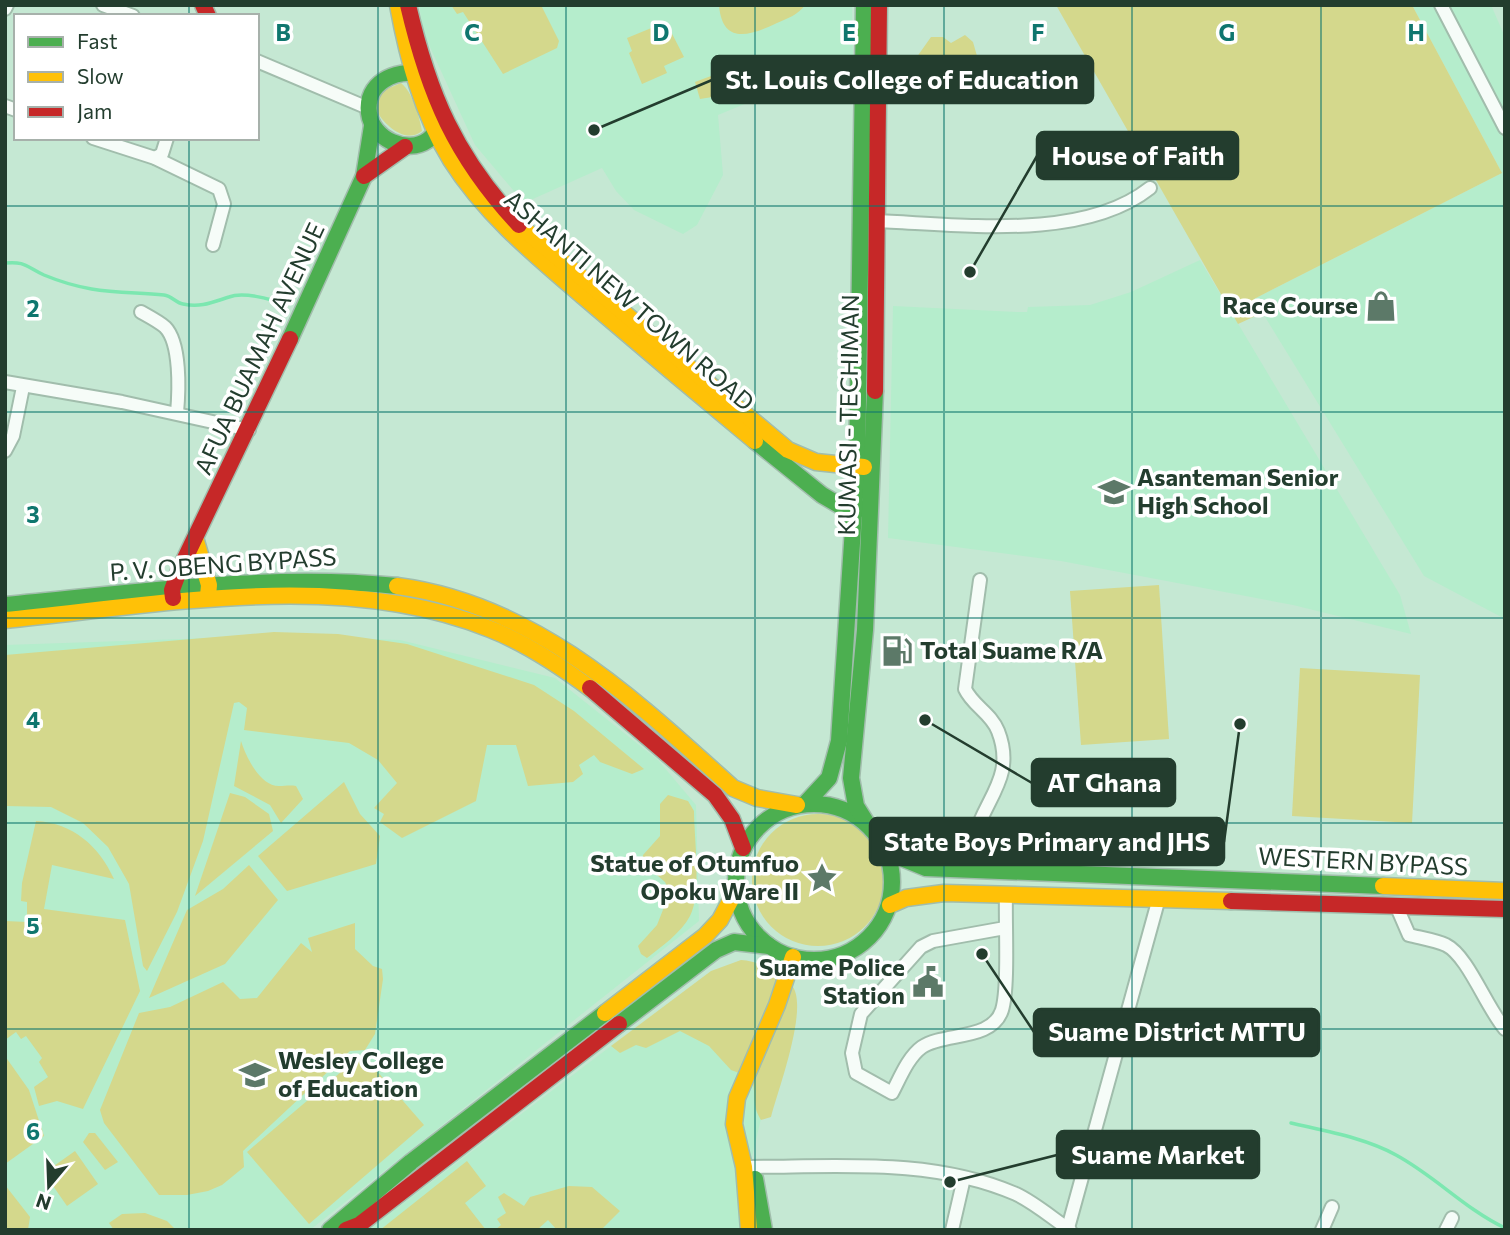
<svg xmlns="http://www.w3.org/2000/svg" width="1510" height="1235" font-family="Commissioner,sans-serif">
<style>
.built{fill:#b5edcc}
.green{fill:#d4d88c}
.lines{fill:none;stroke-linecap:round;stroke-linejoin:round}
.stream{stroke:#7ce7b0;stroke-width:3.5}
.street-casing{stroke:#a1bdac;stroke-width:16}
.fast-casing{stroke:#a1bdac;stroke-width:19}
.slow-casing{stroke:#a1bdac;stroke-width:19}
.jam-casing{stroke:#a1bdac;stroke-width:19}
.street{stroke:#f6fcf8;stroke-width:12}
.fast{stroke:#4caf50;stroke-width:16}
.slow{stroke:#ffc107;stroke-width:16}
.jam{stroke:#c62828;stroke-width:16}
.grid{fill:none;stroke:#0f766e;stroke-width:2;stroke-opacity:0.55}
.labels{text-anchor:middle;stroke-width:7;stroke-linejoin:round;paint-order:stroke}
.street-label{font-size:24px;fill:#233d2e;stroke:#fff}
.poi-label{font-size:24px;font-weight:bold;fill:#233d2e;stroke:#fff;text-anchor:end}
.grid-label{font-size:23px;text-anchor:middle;font-weight:bold;fill:#0f766e;stroke:#fff;stroke-width:7;stroke-linejoin:round;paint-order:stroke}
.leader{fill:none;stroke:#233d2e;stroke-width:2.5}
.callout-dot{fill:#233d2e;stroke:#fff;stroke-width:2.5}
.callout{fill:#233d2e;stroke:#233d2e;stroke-width:2.5}
.callout-label{font-size:26px;text-anchor:middle;font-weight:bold;fill:#fff}
</style>
<rect width="100%" height="100%" fill="#c5e8d3"/>
<g class="built">
<path d="M419,5H852L853,59L718,115L723,175L697,225L683,234L634,210L616,191L602,168L524,203L475,145L424,34Z"/>
<path d="M1412,5H1491L1505,37V619L1424,576L1254,299L1502,173Z"/>
<path d="M1200,260L1400,595L1411,634L1293,605L1061,561L888,538L893,306L1017,312H1027L1028,307L1090,305L1131,292Z"/>
<path d="M268,636L400,640L555,678L658,760L696,805L699,921L310,1230H5V645Z"/>
<path d="M717,973L789,1002L743,1194L748,1230H368L611,1046Z"/>
</g>
<g class="green">
<path d="M451,5H541L559,41L557,48L503,74L463,12L457,14Z"/>
<path d="M805,5C798,15 788,18 777,23C751,35 723,46 719,6Z"/>
<path d="M1056,5H1412L1502,173L1254,299L1262,313L1238,324Z"/>
<path d="M666,22L684,57L664,66L667,73L642,84L629,53L632,51L627,38Z"/>
<path d="M965,35L973,42L979,63L974,68L924,66L914,61L931,37H943L951,43Z"/>
<path d="M727,70L737,93L700,99L695,82Z"/>
<path d="M401,83C413,93 419,116 422,131C406,145 382,124 376,109L382,91Z"/>
<path d="M1159,585L1169,739L1081,745L1070,591Z"/>
<path d="M274,632L338,634L407,644L534,685L574,711L644,769L632,774L600,762L594,755L579,765L583,774L573,782L528,786L516,745H487L476,801L402,838L380,822L384,814L374,808L397,783L378,760L349,743L244,730L247,708L239,702L234,703L203,841L177,912L147,971L143,966L129,884L108,847L83,823L51,807L5,806V655Z"/>
<path d="M1300,668L1420,675L1412,823L1292,816Z"/>
<path d="M241,741C246,757 260,786 279,786C285,786 290,785 296,786L303,799L281,823L270,805L234,786Z"/>
<path d="M344,782L360,814L380,836L376,864L287,891L258,856Z"/>
<path d="M230,793L245,797L269,814L273,831L195,896Z"/>
<path d="M668,795L688,801L694,811C694,837 702,894 690,916C681,933 662,946 647,958L641,954L638,946L657,925L670,892L665,882L642,862L643,855L660,836V804Z"/>
<circle cx="818" cy="880" r="66"/>
<path d="M36,821C73,823 99,846 114,879L52,865L44,909L125,920L140,991L83,1109L57,1101L39,1106L34,1087L48,1077L39,1062L42,1058L26,1036L21,1039L16,1032L5,1040V921L27,922V902L21,901L22,883Z"/>
<path d="M249,865L278,900L225,964L149,998L187,910L223,889Z"/>
<path d="M355,923V949L373,966L382,969L383,979L375,1034L365,1050L350,1051L243,1151L244,1167L222,1185L208,1191L187,1195H159L104,1123L100,1110L139,1013L170,1007L223,982L240,999L257,998L301,943L312,952L308,938Z"/>
<path d="M741,960C758,961 783,971 793,987C808,1010 778,1090 771,1117L761,1120C750,1103 758,1091 750,1077L731,1070L709,1046L680,1031L646,1048L636,1045L620,1053L611,1046L711,971Z"/>
<path d="M362,1054L424,1125L309,1224L247,1152Z"/>
<path d="M5,1056L29,1090L44,1136L5,1164Z"/>
<path d="M89,1133H95L118,1162L105,1170L83,1142Z"/>
<path d="M75,1151L98,1184L67,1206L44,1173Z"/>
<path d="M467,1161L486,1186L465,1203L486,1230H380Z"/>
<path d="M5,1185L30,1217L28,1230H5Z"/>
<path d="M569,1186L592,1187L620,1211L601,1230H557L548,1220L537,1230H495L501,1225L497,1219L506,1213L498,1197L504,1193L524,1206L530,1197Z"/>
<path d="M145,1213L167,1221L176,1230H114L109,1223L122,1214Z"/>
</g>
<g class="lines">
<g class="stream">
<path d="M5,263C26,261 26,267 44,275C90,294 117,291 164,295C172,296 176,303 183,304C201,308 213,302 229,297C242,292 270,298 282,304"/>
<path d="M1291,1123C1325,1131 1366,1138 1396,1155C1435,1176 1465,1209 1505,1228"/>
</g>
<defs>
<g id="street">
<path d="M103,5L133,16"/>
<path d="M1441,5L1505,128"/>
<path d="M5,9L7,5"/>
<path d="M257,61L368,108"/>
<path d="M5,106L16,110"/>
<path d="M93,138L155,158L219,189L224,204L213,245"/>
<path d="M155,158L162,154L167,138"/>
<path d="M875,221C957,224 1082,242 1150,188"/>
<path d="M141,312C148,316 158,321 165,327C181,343 179,391 177,413"/>
<path d="M5,382L122,402L249,430"/>
<path d="M5,451L13,436L23,387"/>
<path d="M971,870C971,859 971,848 974,838C985,798 1016,777 998,731C991,713 973,706 965,689L980,580"/>
<path d="M1396,905L1409,935C1421,938 1435,940 1446,945C1468,956 1486,1007 1505,1029"/>
<path d="M1005,928L933,941L921,947L861,1014L852,1053L856,1073L892,1093C900,1078 908,1057 922,1047C944,1032 992,1041 1002,1010C1009,987 1005,922 1006,895"/>
<path d="M744,1167C835,1167 931,1157 1016,1194C1035,1203 1052,1218 1070,1230"/>
<path d="M1068,1228L1159,898"/>
<path d="M952,1230L964,1178"/>
<path d="M1322,1230L1332,1207"/>
<path d="M1446,1230L1452,1218"/>
</g>
<g id="fast">
<path d="M420,74C395,69 365,83 369,113C372,139 407,155 428,140C434,136 437,129 441,123"/>
<path d="M290,339L364,176L372,126"/>
<path d="M755,441L822,495L839,505L864,509"/>
<path d="M5,605C135,593 267,573 397,586"/>
<circle cx="814" cy="882" r="78"/>
<path d="M805,804L829,778L839,741L857,467L864,5"/>
<path d="M866,822L856,806L851,778L865,630L875,391"/>
<path d="M887,852L926,868L1383,886"/>
<path d="M619,1024L716,950L734,942L769,946"/>
<path d="M755,1179L764,1230"/>
<path d="M330,1230L411,1162L605,1013"/>
</g>
<g id="slow">
<path d="M398,5C408,59 422,113 451,160C485,214 535,255 584,297C640,345 697,393 755,441"/>
<path d="M519,225L788,450L816,462L864,467"/>
<path d="M196,541L209,585L208,596"/>
<path d="M397,586C535,604 634,699 733,788L757,798L797,805"/>
<path d="M5,620C159,605 342,569 490,629C526,643 559,665 590,688"/>
<path d="M1383,886L1505,891"/>
<path d="M890,905L906,898L944,893L1231,901"/>
<path d="M605,1013L705,936L720,920L736,890"/>
<path d="M749,1230L744,1167L734,1124L737,1098L777,1005L793,957"/>
</g>
<g id="jam">
<path d="M203,5L208,16"/>
<path d="M408,5C429,95 455,156 519,225"/>
<path d="M364,176L405,147"/>
<path d="M875,391L879,5"/>
<path d="M173,598L172,590L179,571L290,339"/>
<path d="M590,688L715,795L732,819L743,848"/>
<path d="M1231,901L1505,909"/>
<path d="M346,1230L359,1225L619,1024"/>
</g>
</defs>
<use href="#street" class="street-casing"/>
<use href="#fast" class="fast-casing"/>
<use href="#slow" class="slow-casing"/>
<use href="#jam" class="jam-casing"/>
<use href="#street" class="street"/>
<use href="#fast" class="fast"/>
<use href="#slow" class="slow"/>
<use href="#jam" class="jam"/>
</g>
<path class="grid" d="M189,5V16M378,5V1230M566,5V1230M755,5V1230M944,5V1230M1132,5V1230M1321,5V1230M189,138V1230M5,206H1505M5,412H1505M5,618H1505M5,823H1505M5,1029H1505"/>
<defs>
<symbol id="shop-bare" viewBox="-9 -9 18 18"><path d="M-5-2.5h2.3a2.7 3.5 0 0 1 5.4 0H5L5.5 6h-11ZM-1.5-2.5h3a1.5 2.3 0 0 0-3 0Z" fill="#5c7968" stroke="#fff" stroke-width="2.5" paint-order="stroke"/></symbol>
<symbol id="school-bare" viewBox="-9 -9 18 18"><path d="M0-5L7-2L0 1L-7-2ZM-4 1L0 2.5L4 1V4Q0 6-4 4Z" fill="#5c7968" stroke="#fff" stroke-width="2.5" paint-order="stroke"/></symbol>
<symbol id="fuel-bare" viewBox="-9 -9 18 18"><path d="M-5.5-6h7V0h2V4h1.3V-2.5L3-4.5l.8-.8L6-3V5H2.5V1h-1V6h-7ZM-4.2-4.7v3.2H.2V-4.7Z" fill="#5c7968" stroke="#fff" stroke-width="2.5" paint-order="stroke"/></symbol>
<symbol id="sight-bare" viewBox="-9 -9 18 18"><path d="M0-6L1.8-2.2L6-1.7L2.9 1.2L3.7 5.4L0 3.3L-3.7 5.4L-2.9 1.2L-6-1.7L-1.8-2.2Z" fill="#5c7968" stroke="#fff" stroke-width="2.5" paint-order="stroke"/></symbol>
<symbol id="civic-bare" viewBox="-9 -9 18 18"><path d="M-.6-6.5H3V-4.5H.6V-3L4-1V1h2V6H-6V1h2V-1L-.6-3ZM-1.2 2.5V6h2.4V2.5Z" fill="#5c7968" stroke="#fff" stroke-width="2.5" paint-order="stroke"/></symbol>
<symbol id="university-bare" viewBox="-9 -9 18 18"><path d="M0-5L7-2L0 1L-7-2ZM-4 1L0 2.5L4 1V4Q0 6-4 4Z" fill="#5c7968" stroke="#fff" stroke-width="2.5" paint-order="stroke"/></symbol>
</defs>
<g fill-rule="evenodd">
<use href="#shop-bare" x="1359" y="284" width="44" height="44"/>
<use href="#school-bare" x="1092" y="470" width="44" height="44"/>
<use href="#fuel-bare" x="875" y="629" width="44" height="44"/>
<use href="#sight-bare" x="800" y="856" width="44" height="44"/>
<use href="#civic-bare" x="906" y="960" width="44" height="44"/>
<use href="#university-bare" x="233" y="1053" width="44" height="44"/>
</g>
<g class="labels">
<g class="street-label">
<text transform="translate(629 301) rotate(41)" y="8">ASHANTI NEW TOWN ROAD</text>
<text transform="translate(260 349) rotate(-65)" y="8">AFUA BUAMAH AVENUE</text>
<text transform="translate(849 415) rotate(-89)" y="8">KUMASI - TECHIMAN</text>
<text transform="translate(223 565) rotate(-4)" y="8">P. V. OBENG BYPASS</text>
<text transform="translate(1363 862) rotate(3)" y="8">WESTERN BYPASS</text>
</g>
<g class="poi-label">
<text x="1358" y="314">Race Course</text>
<text x="1137" y="486" text-anchor="start">Asanteman Senior<tspan x="1137" dy="28">High School</tspan></text>
<text x="920" y="659" text-anchor="start">Total Suame R/A</text>
<text x="799" y="872">Statue of Otumfuo<tspan x="799" dy="28">Opoku Ware II</tspan></text>
<text x="905" y="976">Suame Police<tspan x="905" dy="28">Station</tspan></text>
<text x="278" y="1069" text-anchor="start">Wesley College<tspan x="278" dy="28">of Education</tspan></text>
</g>
</g>
<g class="grid-label">
<text x="283" y="41">B</text>
<text x="472" y="41">C</text>
<text x="661" y="41">D</text>
<text x="849" y="41">E</text>
<text x="1038" y="41">F</text>
<text x="1227" y="41">G</text>
<text x="1416" y="41">H</text>
<text x="33" y="317">2</text>
<text x="33" y="523">3</text>
<text x="33" y="728">4</text>
<text x="33" y="934">5</text>
<text x="33" y="1140">6</text>
</g>
<path class="leader" d="M594 130L712 80M970 272L1037 156M925 720L1032 783M1240 724L1224 842M982 954L1034 1032M950 1182L1057 1155"/>
<g class="callout-dot">
<circle cx="594" cy="130" r="7"/>
<circle cx="970" cy="272" r="7"/>
<circle cx="925" cy="720" r="7"/>
<circle cx="1240" cy="724" r="7"/>
<circle cx="982" cy="954" r="7"/>
<circle cx="950" cy="1182" r="7"/>
</g>
<g class="callout">
<rect x="712" y="56" width="381" height="47" rx="7"/>
<rect x="1037" y="132" width="201" height="47" rx="7"/>
<rect x="1032" y="759" width="143" height="47" rx="7"/>
<rect x="870" y="818" width="354" height="47" rx="7"/>
<rect x="1034" y="1009" width="285" height="47" rx="7"/>
<rect x="1057" y="1131" width="202" height="47" rx="7"/>
</g>
<g class="callout-label">
<text x="902" y="89">St. Louis College of Education</text>
<text x="1138" y="165">House of Faith</text>
<text x="1104" y="792">AT Ghana</text>
<text x="1047" y="851">State Boys Primary and JHS</text>
<text x="1177" y="1041">Suame District MTTU</text>
<text x="1158" y="1164">Suame Market</text>
</g>
<rect width="1510" height="1235" fill="none" stroke="#233d2e" stroke-width="14"/>
<rect x="14" y="14" width="245" height="126" fill="#ffffff" stroke="#a7b1ab" stroke-width="2"/>
<rect x="28" y="37" width="35" height="10" fill="#4caf50" stroke="#a7b1ab" stroke-width="2"/>
<text x="77" y="49" font-size="21" fill="#233d2e">Fast</text>
<rect x="28" y="72" width="35" height="10" fill="#ffc107" stroke="#a7b1ab" stroke-width="2"/>
<text x="77" y="84" font-size="21" fill="#233d2e">Slow</text>
<rect x="28" y="107" width="35" height="10" fill="#c62828" stroke="#a7b1ab" stroke-width="2"/>
<text x="77" y="119" font-size="21" fill="#233d2e">Jam</text>
<g transform="translate(49 1186) rotate(199)" stroke="#ffffff" stroke-width="5" paint-order="stroke">
<path d="M0-5L12 26L0 18L-12 26Z" fill="#233d2e"/>
<text y="-10" font-size="19" font-weight="bold" text-anchor="middle" fill="#233d2e">N</text>
</g>
</svg>
